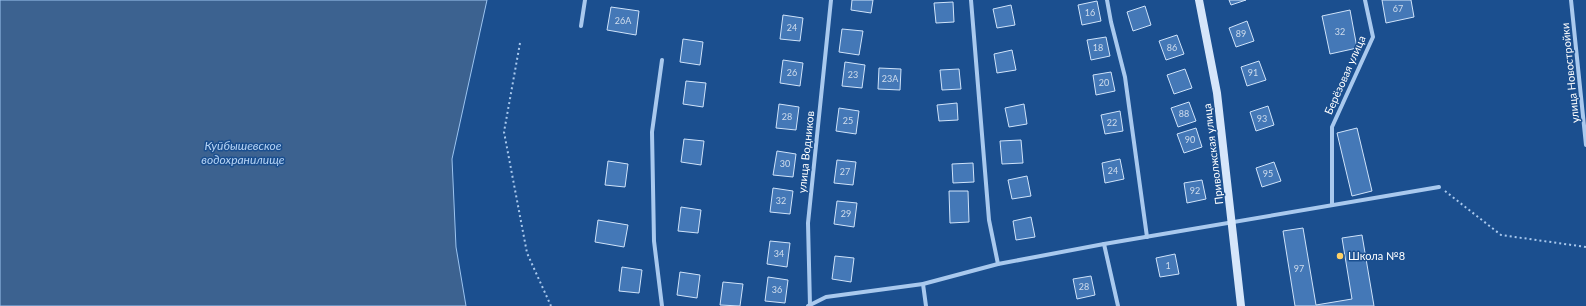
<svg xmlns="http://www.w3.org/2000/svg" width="1586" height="306" font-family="Lato,sans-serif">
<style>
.water{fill:#3c6290;stroke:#9cc4f0}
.building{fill:#4478b7;stroke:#cfe3fa}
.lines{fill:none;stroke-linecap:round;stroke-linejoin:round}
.path{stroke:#a9c9ee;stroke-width:2;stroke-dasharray:2 3;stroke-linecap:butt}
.minor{stroke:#a9c9ee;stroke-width:4}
.secondary{stroke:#d6e6fa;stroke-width:8}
.poi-dot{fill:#ffd166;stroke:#1b4f8f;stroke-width:1.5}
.labels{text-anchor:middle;stroke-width:3;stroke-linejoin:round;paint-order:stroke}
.number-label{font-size:9px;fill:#d0dded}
.street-label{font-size:11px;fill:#fff;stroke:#1b4f8f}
.poi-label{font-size:11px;fill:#fff;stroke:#1b4f8f;text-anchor:start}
.water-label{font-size:12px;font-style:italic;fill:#b5d3f5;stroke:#1b4f8f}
</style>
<rect width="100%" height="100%" fill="#1b4f8f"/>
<path class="water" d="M0,0H487L452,159L456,247L466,306H0Z"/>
<g class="building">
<path d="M852,0H873L871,13L851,10Z"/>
<path d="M1229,0H1246L1231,5Z"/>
<path d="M1382,0H1411L1414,17L1386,23Z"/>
<path d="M1097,1L1101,21L1082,25L1078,5Z"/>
<path d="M953,2L954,22L936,23L934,3Z"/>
<path d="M1011,5L1015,25L997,28L993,9Z"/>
<path d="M1145,6L1151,25L1133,31L1127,12Z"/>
<path d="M611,7L639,11L636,35L607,30Z"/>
<path d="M1350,10L1357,48L1330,54L1322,16Z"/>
<path d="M783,15L803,18L800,41L780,39Z"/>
<path d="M1247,21L1254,41L1236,47L1229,28Z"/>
<path d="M842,29L863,31L859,55L839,52Z"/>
<path d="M1177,35L1184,54L1166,60L1159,41Z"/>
<path d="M1106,37L1110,56L1091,60L1087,40Z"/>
<path d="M683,39L703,42L700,65L680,62Z"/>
<path d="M1012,50L1016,70L997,73L994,54Z"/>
<path d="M783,60L803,63L800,86L780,83Z"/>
<path d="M1259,61L1266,80L1247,86L1241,67Z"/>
<path d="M845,62L865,65L862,88L842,86Z"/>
<path d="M879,68L901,69L900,90L878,89Z"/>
<path d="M959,69L961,89L942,90L940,70Z"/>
<path d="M1185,69L1192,88L1174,94L1167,75Z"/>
<path d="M1111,72L1115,91L1096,95L1093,75Z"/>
<path d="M686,81L706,83L703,107L683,104Z"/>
<path d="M1189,102L1196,121L1178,127L1171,108Z"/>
<path d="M957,103L958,120L939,121L937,105Z"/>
<path d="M779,104L799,107L796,130L776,128Z"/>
<path d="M1024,104L1027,124L1009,127L1005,108Z"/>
<path d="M1268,106L1274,125L1256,131L1250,112Z"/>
<path d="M839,108L859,111L856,134L836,131Z"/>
<path d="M1120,111L1123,131L1105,134L1101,115Z"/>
<path d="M1196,128L1202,147L1184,153L1177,134Z"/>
<path d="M1357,128L1372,191L1352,196L1337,133Z"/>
<path d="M684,139L704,141L701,165L681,162Z"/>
<path d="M1021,140L1023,163L1002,164L1000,141Z"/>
<path d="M777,151L796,154L793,177L773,175Z"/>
<path d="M1120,159L1124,179L1105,183L1102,163Z"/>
<path d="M837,160L856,162L853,185L834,183Z"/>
<path d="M608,161L628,164L625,187L605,185Z"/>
<path d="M1274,162L1281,181L1262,187L1256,168Z"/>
<path d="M973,163L974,182L953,183L952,164Z"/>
<path d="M1027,176L1031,196L1012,199L1008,180Z"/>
<path d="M1202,180L1206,199L1187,203L1184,183Z"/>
<path d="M773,188L793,191L790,214L770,212Z"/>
<path d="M949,191H968L969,222L950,223Z"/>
<path d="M837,201L857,203L854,227L834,224Z"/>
<path d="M681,207L701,210L698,233L678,231Z"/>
<path d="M1031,217L1035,237L1016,240L1013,221Z"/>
<path d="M598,220L628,225L624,247L595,242Z"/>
<path d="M1303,228L1316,305L1352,299L1342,238L1362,235L1374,306H1295L1283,231Z"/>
<path d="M770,241L790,243L787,267L767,264Z"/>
<path d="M1175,254L1179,274L1160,277L1156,258Z"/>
<path d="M835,256L854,258L851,282L832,279Z"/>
<path d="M622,267L642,270L639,293L619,291Z"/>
<path d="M680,272L700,275L697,298L677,295Z"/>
<path d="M1091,276L1095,295L1077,299L1073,279Z"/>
<path d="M768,277L788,280L785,303L765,301Z"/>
<path d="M723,282L743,284L740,306L720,305Z"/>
</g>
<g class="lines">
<g class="path">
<path d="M520,43L504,132L527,253L551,306"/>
<path d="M1445,191L1501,235L1586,247"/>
</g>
<g class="minor">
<path d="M971,0L989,220L998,264"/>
<path d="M1107,0L1111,22L1125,77L1147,237"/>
<path d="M1571,0L1586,145"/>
<path d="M581,26L585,0"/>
<path d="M1332,205V127L1373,37L1365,0"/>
<path d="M1104,244L1118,306"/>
<path d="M923,284L926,306"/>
<path d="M662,306L654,241L652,132L662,60"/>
<path d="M808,306L826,297L923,284L998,264L1104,244L1439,187"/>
<path d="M810,306L808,223L831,0"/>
</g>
<path class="secondary" d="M1199,0L1217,93L1241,306"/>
</g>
<circle class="poi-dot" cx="1340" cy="256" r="4"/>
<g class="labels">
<g class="number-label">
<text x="1398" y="12">67</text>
<text x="1090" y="16">16</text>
<text x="623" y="24">26А</text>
<text x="792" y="31">24</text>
<text x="1340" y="35">32</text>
<text x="1241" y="37">89</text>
<text x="1098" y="51">18</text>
<text x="1172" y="51">86</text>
<text x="792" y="76">26</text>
<text x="1253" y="76">91</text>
<text x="853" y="78">23</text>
<text x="890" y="82">23А</text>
<text x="1104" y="86">20</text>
<text x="1184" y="117">88</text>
<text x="787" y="120">28</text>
<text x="1262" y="122">93</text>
<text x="848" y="124">25</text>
<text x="1112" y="126">22</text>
<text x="1190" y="143">90</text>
<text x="785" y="167">30</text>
<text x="1113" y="174">24</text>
<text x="845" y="175">27</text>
<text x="1268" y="177">95</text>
<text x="1195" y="194">92</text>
<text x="781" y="204">32</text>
<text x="846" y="217">29</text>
<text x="779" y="257">34</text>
<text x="1168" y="269">1</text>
<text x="1299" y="272">97</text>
<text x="1084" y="290">28</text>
<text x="777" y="293">36</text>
</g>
<g class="street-label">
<text transform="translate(1570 73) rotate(-96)" y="4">улица Новостройки</text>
<text transform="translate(1345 75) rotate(-66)" y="4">Берёзовая улица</text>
<text transform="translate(806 152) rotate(-84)" y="4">улица Водников</text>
<text transform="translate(1213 154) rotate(-97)" y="4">Приволжская улица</text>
</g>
<g class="poi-label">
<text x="1348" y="260">Школа №8</text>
</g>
<g class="water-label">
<text x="243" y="150">Куйбышевское<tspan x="243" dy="14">водохранилище</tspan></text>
</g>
</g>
</svg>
